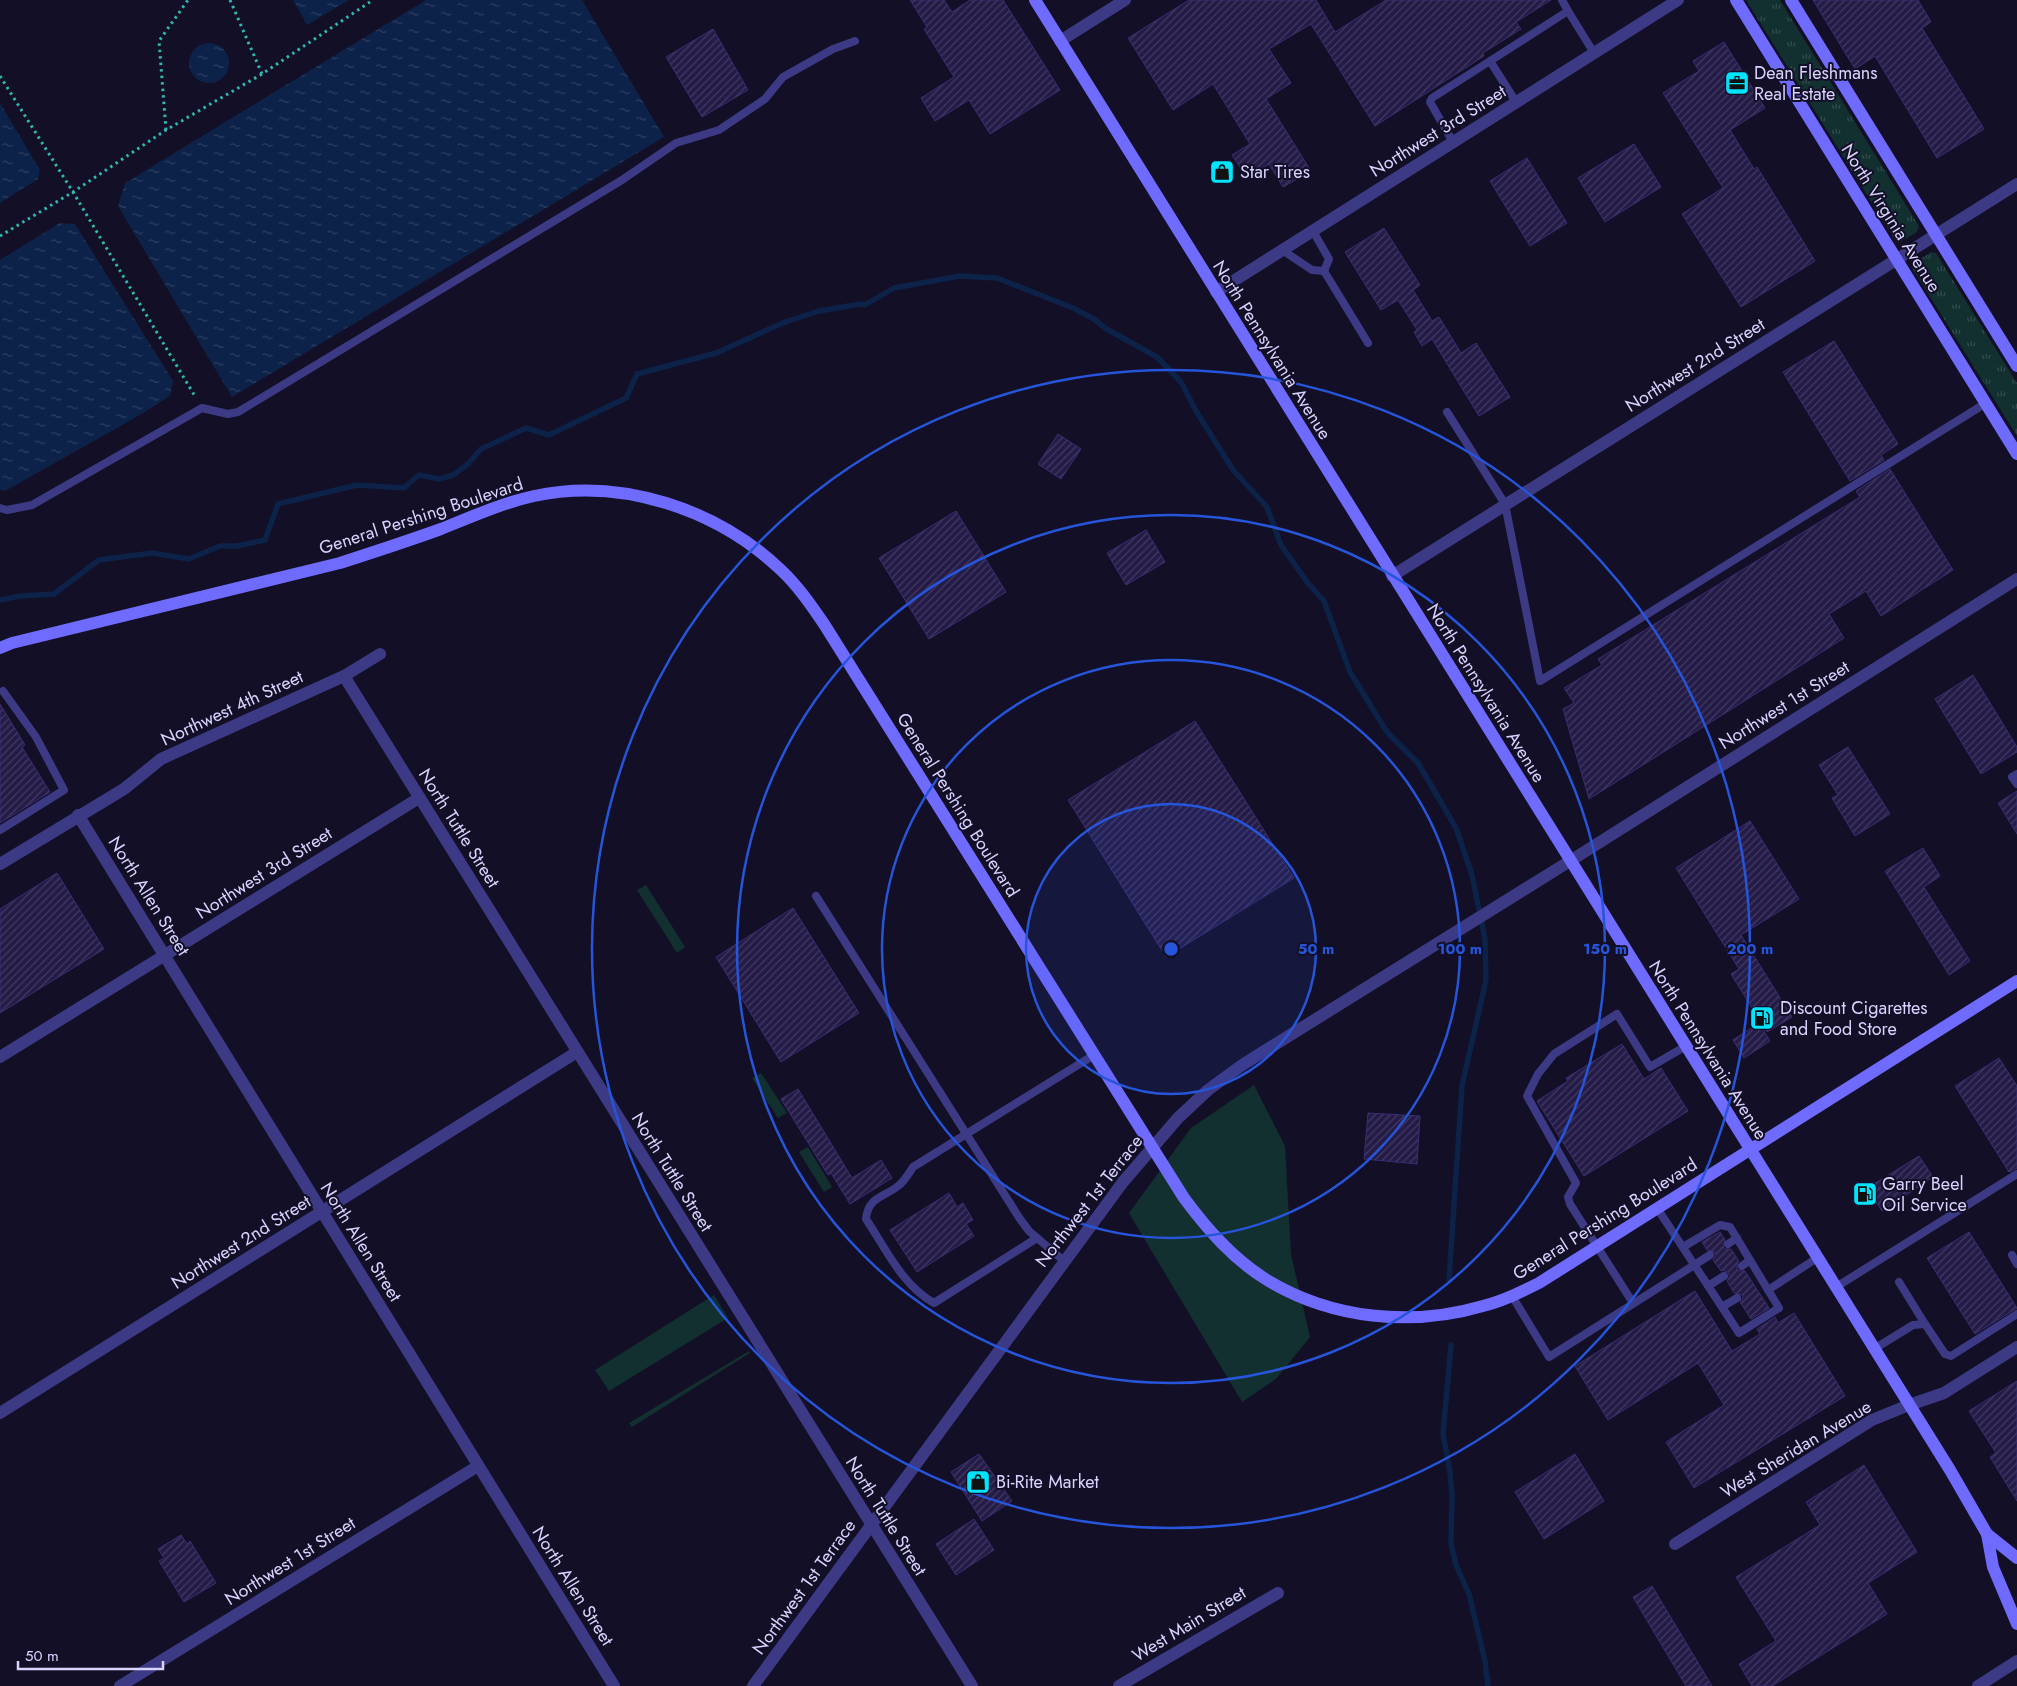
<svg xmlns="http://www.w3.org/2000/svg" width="2017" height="1686" font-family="Jost,sans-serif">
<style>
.grass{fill:url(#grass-tufts)}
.park{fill:#12302f}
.water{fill:url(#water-ripples)}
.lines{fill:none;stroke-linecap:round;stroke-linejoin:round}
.stream{stroke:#0c2248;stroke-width:5.5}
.building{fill:url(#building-hatch);stroke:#3b2d73}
.path{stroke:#2fb8b0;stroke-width:3;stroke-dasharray:2.5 4;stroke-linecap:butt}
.service{stroke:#3d3a85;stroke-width:8}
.minor{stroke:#3d3a85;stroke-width:12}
.secondary{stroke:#6f6bff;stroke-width:12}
.ring{fill:none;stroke:#2655da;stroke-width:2.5}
.labels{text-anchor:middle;stroke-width:4;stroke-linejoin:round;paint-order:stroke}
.poi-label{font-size:18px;fill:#d9d4ff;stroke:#130f26;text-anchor:start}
.street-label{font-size:18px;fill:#d9d4ff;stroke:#130f26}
.centre{fill:#2655da;stroke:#130f26;stroke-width:2.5}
.ring-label{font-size:15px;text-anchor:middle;font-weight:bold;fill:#2655da;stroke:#130f26;stroke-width:4;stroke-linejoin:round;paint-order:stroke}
</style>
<defs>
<pattern id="grass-tufts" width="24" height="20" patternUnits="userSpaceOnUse" patternTransform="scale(1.25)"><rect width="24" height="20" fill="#12302f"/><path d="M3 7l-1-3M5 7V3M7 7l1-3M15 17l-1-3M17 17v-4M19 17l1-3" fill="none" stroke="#344d4e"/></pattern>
<pattern id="water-ripples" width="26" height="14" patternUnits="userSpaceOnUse" patternTransform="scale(1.25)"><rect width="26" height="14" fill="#0c2248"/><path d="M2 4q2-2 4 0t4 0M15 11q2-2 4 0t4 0" fill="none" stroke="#2f4163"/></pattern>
<pattern id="building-hatch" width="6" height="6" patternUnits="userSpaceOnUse" patternTransform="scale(1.25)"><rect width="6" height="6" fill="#241b47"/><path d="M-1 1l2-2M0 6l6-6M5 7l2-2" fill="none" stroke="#433b63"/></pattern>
</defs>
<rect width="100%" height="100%" fill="#130f26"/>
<g class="grass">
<path d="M1746,0H1780L1919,226L1917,232L1900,242L1895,240Z"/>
<path d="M1931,252L1936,253L2017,383V436L1912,268L1914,263Z"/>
</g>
<g class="park">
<path d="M646,885L685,947L677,953L637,890Z"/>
<path d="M761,1073L787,1113L778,1118L752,1078Z"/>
<path d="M1254,1085L1285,1146L1291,1254L1310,1337L1276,1379L1242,1402L1129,1213L1191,1128Z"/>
<path d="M808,1147L832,1187L824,1192L799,1152Z"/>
<path d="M714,1295L728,1318L609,1391L595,1370Z"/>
<path d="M749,1351L750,1353L632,1427L629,1423Z"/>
</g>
<g class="water">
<path d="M293,0H349L307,25Z"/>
<path d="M426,0H582L664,137L232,397L118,206L125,183Z"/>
<circle cx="209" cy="63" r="20"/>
<path d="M0,103L40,170L38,179L0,203Z"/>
<path d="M60,223L75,224L173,381L170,396L133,419L5,491L0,490V260Z"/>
</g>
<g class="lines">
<g class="stream">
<path d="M0,600L20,596L54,594L99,560L152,553L189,559L220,546H237L265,540L278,504L357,485L404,488L419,475L439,479L453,475L468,464L481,449L526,428L549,435L626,398L637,374L716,353L785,322L819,311L860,304L865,305L894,288L960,276L997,278L1073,308L1094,319L1105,328L1157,357L1181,382L1196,411L1233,470L1267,507L1281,545L1307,582L1324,601L1350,672L1387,732L1418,763L1456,828L1472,875L1485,939L1486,980L1462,1086L1449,1280"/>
<path d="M1451,1345L1443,1434L1450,1472L1452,1495L1451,1544L1456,1565L1469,1594L1485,1661L1488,1686"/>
</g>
</g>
<g class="building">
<path d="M910,0H944L952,12L970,0H1003L1060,90L990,134L969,100L935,121L921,98L954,77L924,29L927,27Z"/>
<path d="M1189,0H1316L1335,32L1386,0H1551L1516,22L1521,29L1483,53L1484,56L1375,126L1311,24L1269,49L1291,83L1266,99L1311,171L1283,187L1269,164L1247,178L1232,155L1250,144L1213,84L1173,110L1128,38Z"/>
<path d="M1813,0H1918L1931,22L1922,28L1984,129L1937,158L1875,56L1855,69Z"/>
<path d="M713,29L748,90L702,117L666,57Z"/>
<path d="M1724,42L1765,108L1730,130L1754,169L1757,167L1815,261L1741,307L1682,214L1723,188L1663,93L1699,71L1693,61Z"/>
<path d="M1634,144L1661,187L1605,222L1578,178Z"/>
<path d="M1527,158L1567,223L1530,246L1490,181Z"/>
<path d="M1384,228L1420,285L1413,290L1432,321L1439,317L1461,353L1476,343L1510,397L1479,416L1432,339L1422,346L1414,332L1417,330L1398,300L1381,310L1345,252Z"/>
<path d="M1834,341L1898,444L1881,455L1884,460L1850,481L1783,372Z"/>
<path d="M1058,434L1081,449L1061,479L1038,464Z"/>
<path d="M1890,469L1953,570L1881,616L1866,591L1829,614L1844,638L1589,799L1563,709L1574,703L1564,688L1602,665L1598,659L1860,497L1856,491Z"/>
<path d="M956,511L1006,592L929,639L879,558Z"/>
<path d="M1146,530L1165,562L1126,585L1107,553Z"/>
<path d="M1973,675L2017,747V752L1981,774L1935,699Z"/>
<path d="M0,704L25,745L22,747L50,792L0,823Z"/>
<path d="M1195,721L1294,878L1166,957L1068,800Z"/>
<path d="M1848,747L1890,814L1855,836L1832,798L1838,795L1819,765Z"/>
<path d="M2017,791V834L1998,803Z"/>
<path d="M1750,821L1799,899L1741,935L1792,1017L1767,1032L1731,974L1739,969L1676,868Z"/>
<path d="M1923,848L1940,876L1924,887L1970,961L1949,975L1885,871Z"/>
<path d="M57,873L104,949L0,1013V909Z"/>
<path d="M793,908L859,1013L781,1062L716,957Z"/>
<path d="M1759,1023L1770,1041L1744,1058L1733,1040Z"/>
<path d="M1622,1044L1644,1079L1661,1068L1688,1111L1584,1176L1537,1101L1568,1081L1566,1078Z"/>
<path d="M1999,1058L2017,1086V1168L2009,1172L1955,1086Z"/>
<path d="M798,1089L852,1178L881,1160L892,1178L850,1204L831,1173L828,1175L781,1099Z"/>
<path d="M1368,1113L1420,1116L1417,1164L1364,1159Z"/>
<path d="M1919,1156L1933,1177L1882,1211L1871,1194L1874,1184Z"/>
<path d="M949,1193L957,1207L963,1203L973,1220L966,1224L974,1236L917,1272L890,1230Z"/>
<path d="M1720,1232L1725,1240L1723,1247L1726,1249H1731L1739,1261L1737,1264V1269L1740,1271H1745L1769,1308L1751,1319L1740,1302L1743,1298L1742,1295L1734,1293L1727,1281L1730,1276L1728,1273L1724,1270L1721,1271L1713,1260L1716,1255L1714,1252L1707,1250L1702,1242Z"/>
<path d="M1969,1232L2017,1308L1975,1334L1927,1258Z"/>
<path d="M1695,1291L1732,1351L1760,1334L1757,1329L1775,1317L1778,1323L1794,1313L1845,1396L1694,1488L1666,1442L1724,1405L1698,1363L1608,1420L1575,1366Z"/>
<path d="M2017,1381V1501L1990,1457L1996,1453L1969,1411Z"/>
<path d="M979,1454L1012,1501L982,1521L951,1472Z"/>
<path d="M1575,1454L1604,1501L1544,1539L1515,1492Z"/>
<path d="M1864,1465L1917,1552L1868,1583L1887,1614L1772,1686H1752L1739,1664L1776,1641L1736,1577L1820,1525L1806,1502Z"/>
<path d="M974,1519L994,1550L956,1575L936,1544Z"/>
<path d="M181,1535L187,1544L190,1541L216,1583L184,1602L159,1561L164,1558L158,1549Z"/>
<path d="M1652,1586L1712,1686H1686L1633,1597Z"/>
</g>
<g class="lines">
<g class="path">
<path d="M230,0L262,74"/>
<path d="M0,76L73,192L196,398"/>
<path d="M166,130L159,41L188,0"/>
<path d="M0,236L73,192L166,130L262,74L373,0"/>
</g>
<g class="service">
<path d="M1562,0L1568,11"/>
<path d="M1490,61L1568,11L1594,53"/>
<path d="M1453,142L1430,102L1432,98L1490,61L1516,102"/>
<path d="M1282,250L1312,270L1324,271L1329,259L1313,231"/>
<path d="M1324,271L1368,343"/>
<path d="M1447,412L1505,504L1540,681L1986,403"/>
<path d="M0,508L7,510L32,505L202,408L228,414L238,412L622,180L676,143L719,130L765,99L783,77L833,49L855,41"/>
<path d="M2017,774L2012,777L2017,784"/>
<path d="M0,830L64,790L36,737L3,691"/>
<path d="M816,896L1020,1219L1029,1231L1064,1261"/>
<path d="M1657,1208L1739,1333L1779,1308L1730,1227L1720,1225L1683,1247"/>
<path d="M1037,1238L934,1303C902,1285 886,1249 866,1219C868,1197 883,1198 898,1186C904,1182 909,1173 913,1167L1094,1055"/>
<path d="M1728,1244L1737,1238"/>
<path d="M2012,1255L2017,1264"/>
<path d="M1742,1266L1750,1260"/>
<path d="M1899,1282L1925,1324"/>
<path d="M1708,1286L1724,1276"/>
<path d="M1836,1287L2017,1174"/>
<path d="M1768,1290L1817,1258"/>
<path d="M1512,1296L1549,1357L1710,1255"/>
<path d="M1633,1303L1570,1204L1568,1197L1576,1183L1527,1096L1538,1074L1554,1054L1617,1014L1650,1067L1686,1046"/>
<path d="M1722,1307L1737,1298"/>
<path d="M1874,1349L1913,1325L1925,1324L1945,1354L1951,1356L2017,1314"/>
</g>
<g class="minor">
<path d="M1060,41L1125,0"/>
<path d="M1216,292L1678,0"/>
<path d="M1392,576L2017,184"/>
<path d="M344,676L972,1686"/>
<path d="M78,815L614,1686"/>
<path d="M0,864L124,789L161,759L344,676L380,654"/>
<path d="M0,1057L419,798"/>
<path d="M0,1413L577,1052"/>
<path d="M1675,1544L1872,1420L1909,1405L1944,1393L2017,1347"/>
<path d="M120,1686L478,1466"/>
<path d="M753,1686L1123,1182L1178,1118L1208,1090L1242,1065L1570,861L2017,579"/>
<path d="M1119,1686L1278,1593"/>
<path d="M1978,1686L2017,1661"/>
</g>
<g class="secondary">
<path d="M1035,0L1950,1470L1987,1534L1993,1567L2017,1624"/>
<path d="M1736,0L2017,454"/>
<path d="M1791,0L2017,366"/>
<path d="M0,648L12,643L340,563C374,552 408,541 441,529C471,517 502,503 534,496C621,477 717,509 781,570C798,586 811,605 824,624L1184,1198C1207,1229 1233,1259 1267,1280C1332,1319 1411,1327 1483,1306C1503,1301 1521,1292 1539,1283L2017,981"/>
<path d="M1987,1534L2017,1558"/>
</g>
</g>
<circle cx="1171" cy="949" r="145" fill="#2655da" fill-opacity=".12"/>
<g class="ring">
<circle cx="1171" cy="949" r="145"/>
<circle cx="1171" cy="949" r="289"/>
<circle cx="1171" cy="949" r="434"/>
<circle cx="1171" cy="949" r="579"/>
</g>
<defs>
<symbol id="office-square" viewBox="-11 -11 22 22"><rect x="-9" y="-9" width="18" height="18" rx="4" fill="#00e5ff" stroke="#130f26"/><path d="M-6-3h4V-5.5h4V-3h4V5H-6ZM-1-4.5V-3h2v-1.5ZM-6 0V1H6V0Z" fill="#111"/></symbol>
<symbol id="shop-square" viewBox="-11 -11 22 22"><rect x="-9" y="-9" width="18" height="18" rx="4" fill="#00e5ff" stroke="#130f26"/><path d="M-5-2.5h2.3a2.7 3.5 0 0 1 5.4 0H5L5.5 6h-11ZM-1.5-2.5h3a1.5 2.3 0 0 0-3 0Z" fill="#111"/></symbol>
<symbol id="fuel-square" viewBox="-11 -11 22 22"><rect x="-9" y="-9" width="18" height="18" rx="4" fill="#00e5ff" stroke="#130f26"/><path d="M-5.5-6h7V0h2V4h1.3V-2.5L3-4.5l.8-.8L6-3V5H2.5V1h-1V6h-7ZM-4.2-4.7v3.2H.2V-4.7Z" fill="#111"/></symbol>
</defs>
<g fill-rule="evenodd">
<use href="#office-square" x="1723" y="69" width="28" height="28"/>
<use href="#shop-square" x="1208" y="158" width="28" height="28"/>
<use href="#fuel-square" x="1748" y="1004" width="28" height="28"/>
<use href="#fuel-square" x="1851" y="1180" width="28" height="28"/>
<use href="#shop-square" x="964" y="1468" width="28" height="28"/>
</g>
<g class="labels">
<g class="poi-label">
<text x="1754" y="79">Dean Fleshmans<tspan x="1754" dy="21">Real Estate</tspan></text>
<text x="1240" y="178">Star Tires</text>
<text x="1780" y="1014">Discount Cigarettes<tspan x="1780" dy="21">and Food Store</tspan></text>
<text x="1882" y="1190">Garry Beel<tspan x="1882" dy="21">Oil Service</tspan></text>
<text x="996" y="1488">Bi-Rite Market</text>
</g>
<g class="street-label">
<text transform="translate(1438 131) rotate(-32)" y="6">Northwest 3rd Street</text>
<text transform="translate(1891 218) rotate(58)" y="6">North Virginia Avenue</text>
<text transform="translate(1272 350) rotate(58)" y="6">North Pennsylvania Avenue</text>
<text transform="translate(1695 365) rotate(-32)" y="6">Northwest 2nd Street</text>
<text transform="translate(421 516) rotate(-18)" y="6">General Pershing Boulevard</text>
<text transform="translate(1486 693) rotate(58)" y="6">North Pennsylvania Avenue</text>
<text transform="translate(1784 705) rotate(-32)" y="6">Northwest 1st Street</text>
<text transform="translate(232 708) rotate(-25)" y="6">Northwest 4th Street</text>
<text transform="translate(958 805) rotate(58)" y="6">General Pershing Boulevard</text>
<text transform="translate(459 828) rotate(58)" y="6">North Tuttle Street</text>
<text transform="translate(264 873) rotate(-32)" y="6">Northwest 3rd Street</text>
<text transform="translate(149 896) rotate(58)" y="6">North Allen Street</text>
<text transform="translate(1708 1050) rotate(58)" y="6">North Pennsylvania Avenue</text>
<text transform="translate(672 1172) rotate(58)" y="6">North Tuttle Street</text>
<text transform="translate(1089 1201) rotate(-52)" y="6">Northwest 1st Terrace</text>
<text transform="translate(1605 1219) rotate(-32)" y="6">General Pershing Boulevard</text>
<text transform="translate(241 1242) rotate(-32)" y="6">Northwest 2nd Street</text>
<text transform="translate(361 1242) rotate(58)" y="6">North Allen Street</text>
<text transform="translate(1796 1449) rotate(-31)" y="6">West Sheridan Avenue</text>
<text transform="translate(886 1516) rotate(58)" y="6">North Tuttle Street</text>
<text transform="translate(290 1561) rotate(-32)" y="6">Northwest 1st Street</text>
<text transform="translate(573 1586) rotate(58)" y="6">North Allen Street</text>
<text transform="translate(804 1587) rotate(-54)" y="6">Northwest 1st Terrace</text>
<text transform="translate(1189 1624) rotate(-31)" y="6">West Main Street</text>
</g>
</g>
<circle cx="1171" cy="949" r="8" class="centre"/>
<g class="ring-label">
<text x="1316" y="954">50 m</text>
<text x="1460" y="954">100 m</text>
<text x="1605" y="954">150 m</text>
<text x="1750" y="954">200 m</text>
</g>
<path d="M18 1661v8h145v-8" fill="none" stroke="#d9d4ff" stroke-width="2.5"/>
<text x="25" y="1661" font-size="15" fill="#d9d4ff" stroke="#130f26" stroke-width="4" paint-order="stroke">50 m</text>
</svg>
